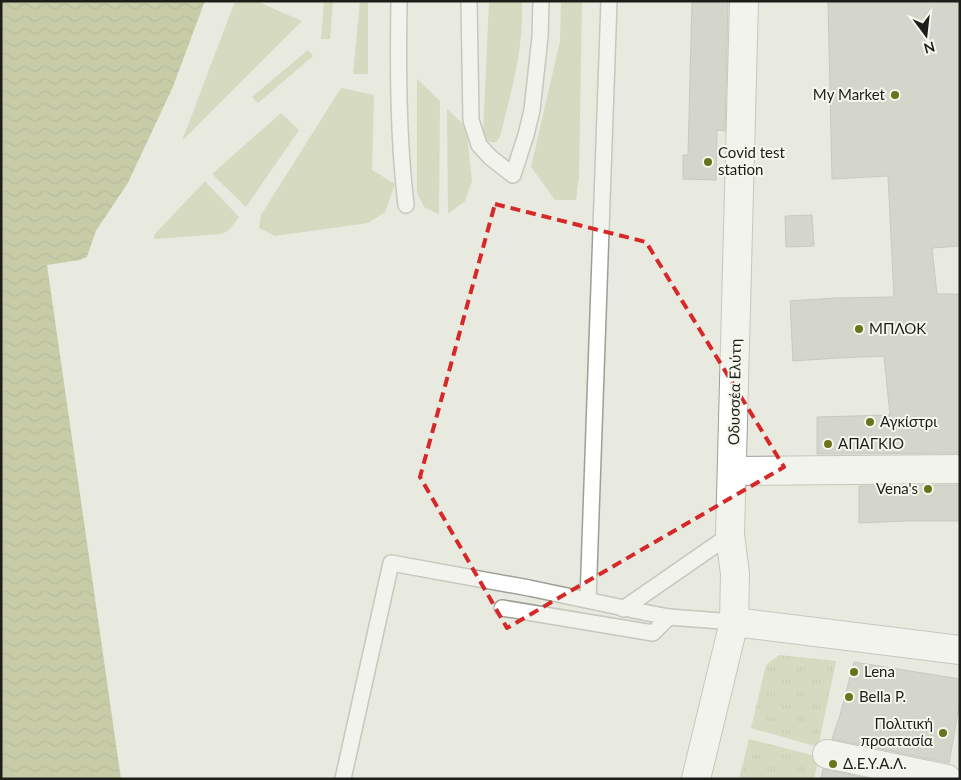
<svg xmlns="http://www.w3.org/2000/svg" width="961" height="780" font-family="Lato,sans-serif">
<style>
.grass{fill:#c1c89c}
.park{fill:url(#park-tufts)}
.water{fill:url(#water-waves)}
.pier{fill:#e8eadf}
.building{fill:#bdbfb4;stroke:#a2a499}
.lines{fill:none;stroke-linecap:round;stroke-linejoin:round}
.service-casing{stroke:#9d9f95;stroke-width:18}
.minor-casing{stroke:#9d9f95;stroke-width:30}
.service{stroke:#fff;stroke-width:15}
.minor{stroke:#fff;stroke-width:28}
.marked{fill:none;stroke:#d62828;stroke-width:4;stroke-dasharray:10 6;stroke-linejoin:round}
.poi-dot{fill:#6a731c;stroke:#f5f8ec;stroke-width:2}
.labels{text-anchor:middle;stroke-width:4;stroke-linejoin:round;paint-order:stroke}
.poi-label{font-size:15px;fill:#1d1d19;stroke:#f5f8ec;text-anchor:start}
.street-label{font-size:15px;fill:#1d1d19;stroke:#f5f8ec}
</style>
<defs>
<pattern id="park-tufts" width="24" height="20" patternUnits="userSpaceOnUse" patternTransform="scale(1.25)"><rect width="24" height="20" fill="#c1c89c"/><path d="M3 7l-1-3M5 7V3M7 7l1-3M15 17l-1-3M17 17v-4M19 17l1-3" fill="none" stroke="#a5ab86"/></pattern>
<pattern id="water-waves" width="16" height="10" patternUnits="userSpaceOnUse" patternTransform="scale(1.25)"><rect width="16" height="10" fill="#9fa865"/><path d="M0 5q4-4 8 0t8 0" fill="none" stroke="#818852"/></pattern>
</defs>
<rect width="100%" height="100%" fill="#e8eadf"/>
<g class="grass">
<path d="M235,1H256L302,21L182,141Z"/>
<path d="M324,1H333L330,39H321Z"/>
<path d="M360,1H368V74H353Z"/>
<path d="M489,1H522C524,48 511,92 500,137L496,142H490L485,139L483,133Z"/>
<path d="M561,1H582L579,176L576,200H555L531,167L560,41Z"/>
<path d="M308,50L313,56L258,103L252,97Z"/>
<path d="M417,79L440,101L439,214L424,207L417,193Z"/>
<path d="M341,88L374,95L372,170L395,184L385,212L368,223L275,236L259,228L261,215Z"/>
<path d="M447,109L466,127L472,181L465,201L448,214Z"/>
<path d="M281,113L299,130L246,207L212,174Z"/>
<path d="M205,181L239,217L228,231L221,234L155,239L154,238V235Z"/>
</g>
<g class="park">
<path d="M779,655L836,661L818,747L751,728L766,665Z"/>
<path d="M749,739L819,757L814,779H739Z"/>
</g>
<path class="water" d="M1,1H205L173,87L128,183L96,231L87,257L80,260L47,265L121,779H1Z"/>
<path class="pier" d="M205,1H208L175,88L130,184L98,232L90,256L87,257L96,231L128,183L173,87Z"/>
<g class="building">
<path d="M692,1H728L725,131L717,130L716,180L683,179V155H688Z"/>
<path d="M828,1H960V246L932,248L937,294H960V453L817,454V417L890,415L884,356L838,358L793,361L790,301L835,298L894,297L888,176L832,179Z"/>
<path d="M812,215L814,246L786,247L785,216Z"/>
<path d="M960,485V521H906L859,523V486Z"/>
<path d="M854,662L960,679V701L949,763L832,739L840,715Z"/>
<path d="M823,769H824L869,779H821Z"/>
</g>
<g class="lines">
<defs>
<g id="service">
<path d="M399,1C398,69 398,138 406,205"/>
<path d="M469,1L471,120L479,145L490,157L513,175L526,135L532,110L540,37L541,1"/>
<path d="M588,600L609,1"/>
<path d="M502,608L653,633L669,617"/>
<path d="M623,609L730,535"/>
<path d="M343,779L391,563L529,588L643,612L669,617L734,622"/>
</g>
<g id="minor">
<path d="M733,471L960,469"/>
<path d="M734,622L960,650"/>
<path d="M827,754L947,779"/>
<path d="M696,779L734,622L735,574L730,535L744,1"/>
</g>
</defs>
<use href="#service" class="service-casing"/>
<use href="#minor" class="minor-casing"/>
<use href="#service" class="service"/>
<use href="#minor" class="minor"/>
</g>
<path d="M0 0H961V780H0ZM495,204L646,242L784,467L507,628L420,477Z" fill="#e8eadf" fill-opacity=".55" fill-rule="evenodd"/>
<path class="marked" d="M495,204L646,242L784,467L507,628L420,477Z"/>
<g class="poi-dot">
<circle cx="895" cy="95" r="5"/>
<circle cx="708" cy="162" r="5"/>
<circle cx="859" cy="329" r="5"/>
<circle cx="870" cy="422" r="5"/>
<circle cx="828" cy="444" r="5"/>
<circle cx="928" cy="489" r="5"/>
<circle cx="854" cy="672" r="5"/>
<circle cx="849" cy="697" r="5"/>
<circle cx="943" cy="733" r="5"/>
<circle cx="833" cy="764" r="5"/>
</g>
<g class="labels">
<g class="poi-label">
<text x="885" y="100" text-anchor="end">Μy Market</text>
<text x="718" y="158">Covid test<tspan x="718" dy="17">station</tspan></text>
<text x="869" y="334">ΜΠΛΟΚ</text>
<text x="880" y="427">Αγκίστρι</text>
<text x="838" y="449">ΑΠΑΓΚΙΟ</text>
<text x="918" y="494" text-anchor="end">Vena's</text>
<text x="864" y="677">Lena</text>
<text x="859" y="702">Bella P.</text>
<text x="933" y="729" text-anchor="end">Πολιτική<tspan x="933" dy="17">προατασία</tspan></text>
<text x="843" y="769">Δ.Ε.Υ.Α.Λ.</text>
</g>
<g class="street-label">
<text transform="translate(735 392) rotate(-89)" y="5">Οδυσσέα Ελύτη</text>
</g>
</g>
<rect width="961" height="780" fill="none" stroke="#1d1d19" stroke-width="5"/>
<g transform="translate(926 35) rotate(165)" stroke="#f5f8ec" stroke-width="4" paint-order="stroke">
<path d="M0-4L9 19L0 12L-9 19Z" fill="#1d1d19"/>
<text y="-8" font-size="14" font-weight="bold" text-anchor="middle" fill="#1d1d19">N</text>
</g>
</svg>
